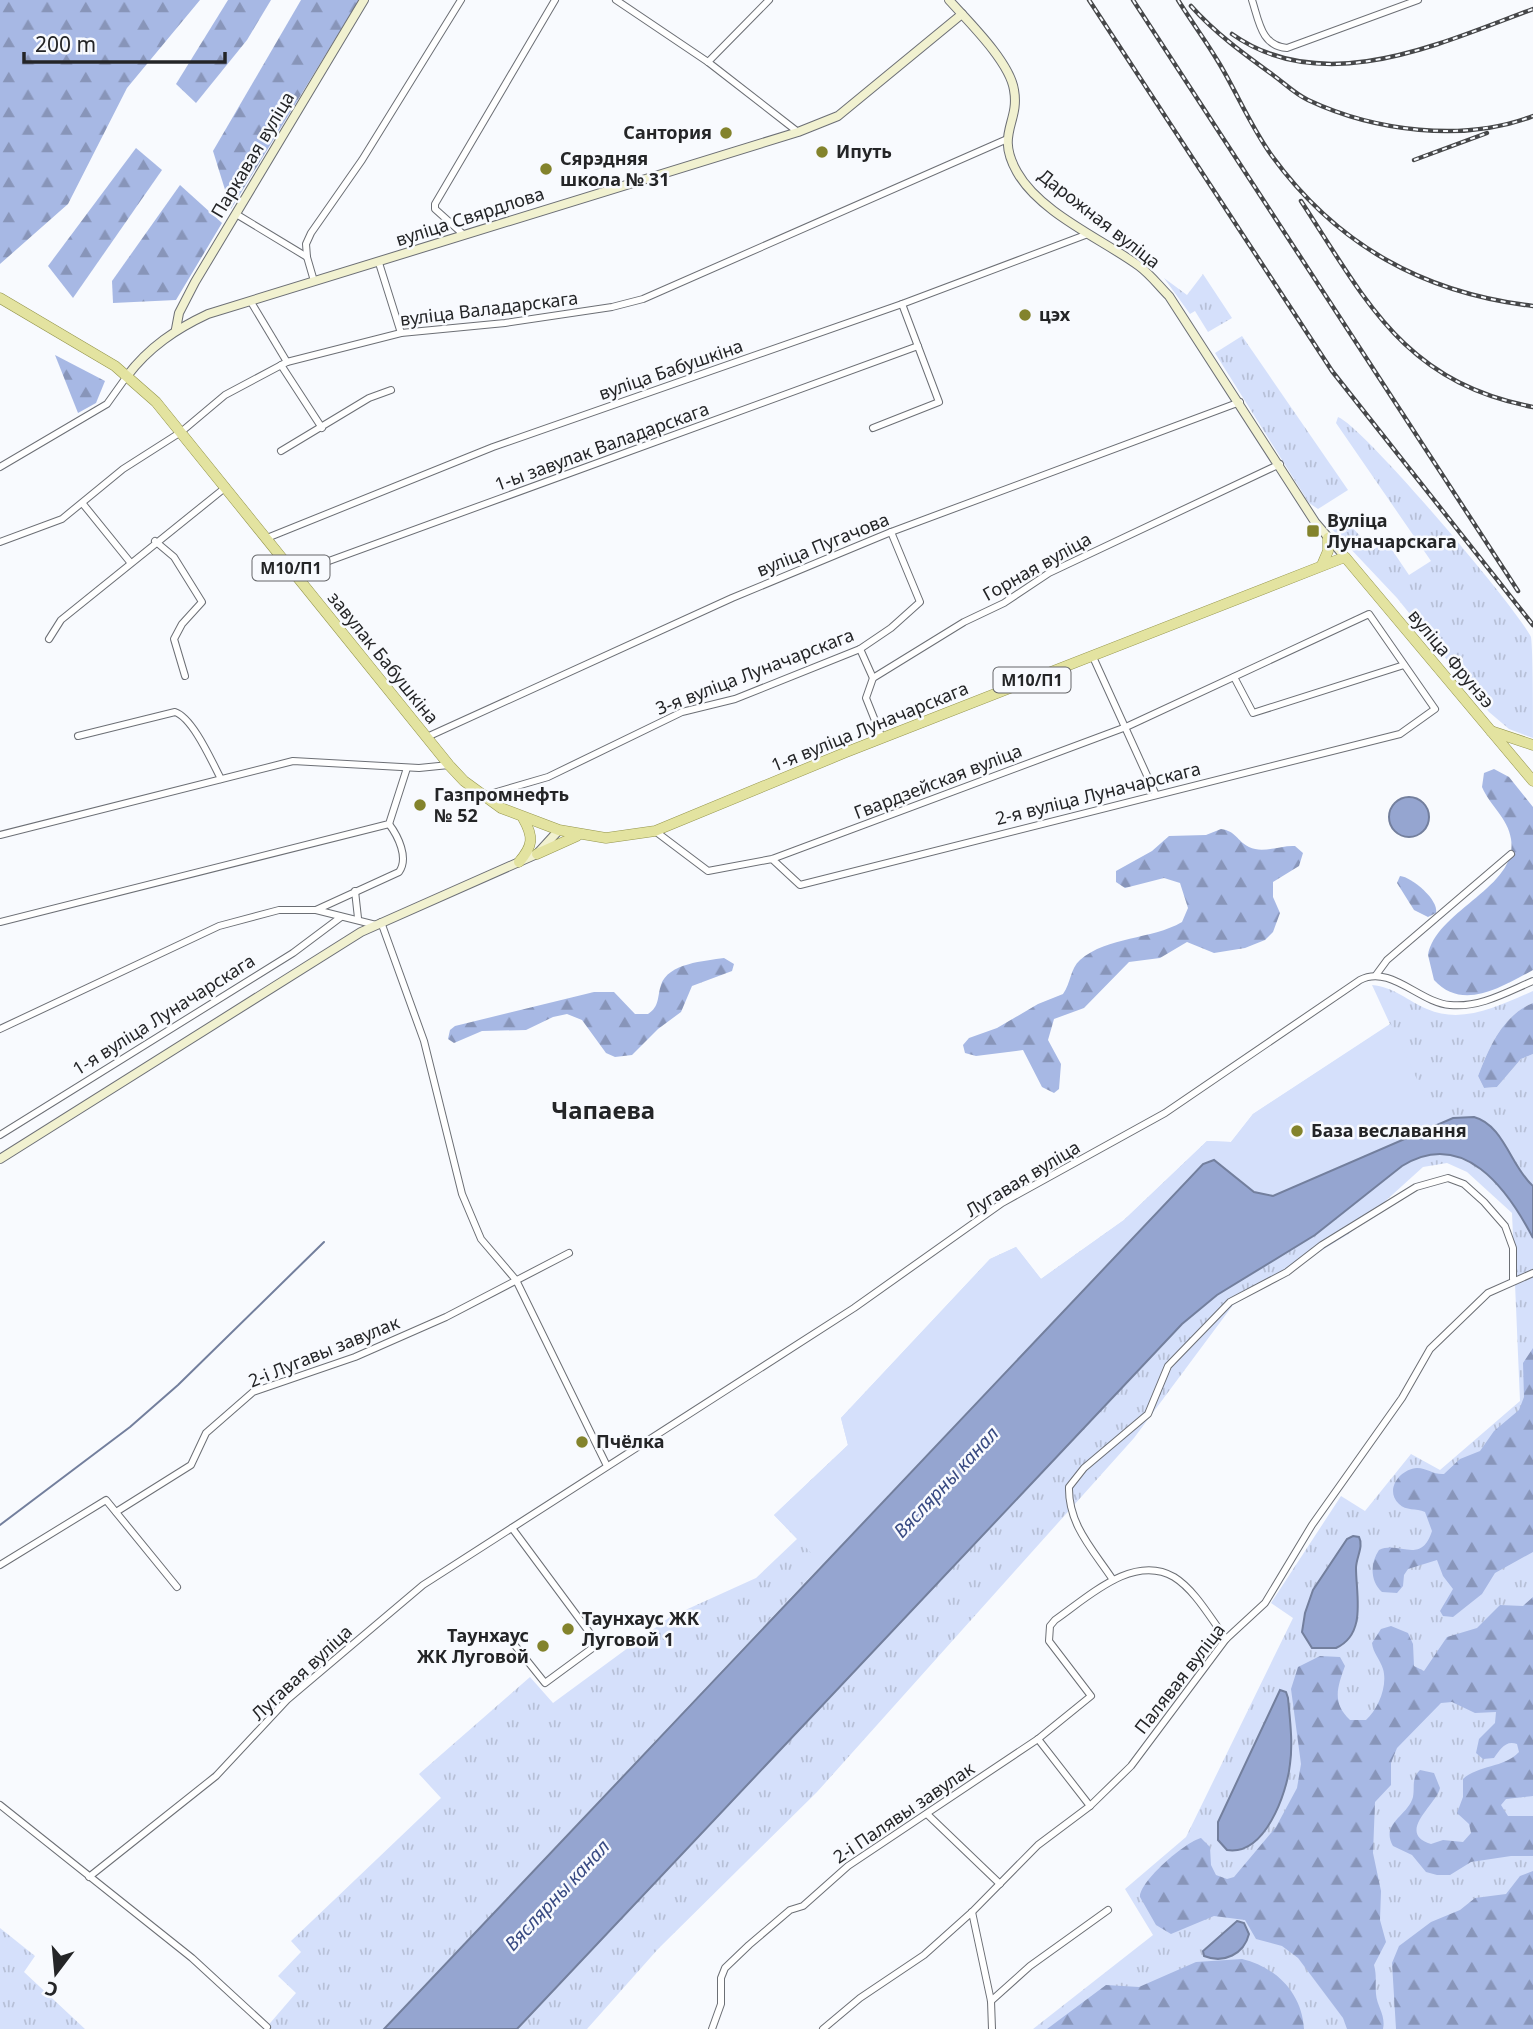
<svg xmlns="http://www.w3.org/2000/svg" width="1533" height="2029" font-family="'Noto Sans',sans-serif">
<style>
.grass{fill:url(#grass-tufts)}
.forest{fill:url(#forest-firs)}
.pitch{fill:#d5e0fb}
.water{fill:#95a5d0;stroke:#737f9d;stroke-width:2}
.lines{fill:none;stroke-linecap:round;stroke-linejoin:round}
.stream{stroke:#737f9d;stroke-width:2}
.street-casing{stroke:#6c6f75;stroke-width:8}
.secondary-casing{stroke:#6c6f75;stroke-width:10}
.primary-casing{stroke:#94954d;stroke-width:11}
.street{stroke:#fff;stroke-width:6}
.secondary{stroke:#f1f1d0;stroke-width:8}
.primary{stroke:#e3e3a0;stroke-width:10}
.rail-casing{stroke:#464749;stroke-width:4.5}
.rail{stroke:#f8fafe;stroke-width:2;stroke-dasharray:5;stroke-linecap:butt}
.poi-dot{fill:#83832c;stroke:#f8fafe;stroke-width:2.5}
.labels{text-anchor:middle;stroke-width:5;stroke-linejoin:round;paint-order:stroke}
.shield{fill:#f8fafe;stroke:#646568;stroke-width:2}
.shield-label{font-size:16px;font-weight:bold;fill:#242527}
.poi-label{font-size:18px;font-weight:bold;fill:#242527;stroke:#f8fafe;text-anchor:start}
.street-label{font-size:18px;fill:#242527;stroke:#f8fafe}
.water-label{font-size:19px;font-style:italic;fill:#384a82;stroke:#f8fafe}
.district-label{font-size:24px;font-weight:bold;fill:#242527;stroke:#f8fafe}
</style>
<defs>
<pattern id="grass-tufts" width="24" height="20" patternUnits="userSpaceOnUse" patternTransform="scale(1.75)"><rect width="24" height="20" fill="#d5e0fb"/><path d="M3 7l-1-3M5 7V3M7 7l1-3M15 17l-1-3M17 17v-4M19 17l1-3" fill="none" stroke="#b7c0d7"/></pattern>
<pattern id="forest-firs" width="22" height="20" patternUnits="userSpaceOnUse" patternTransform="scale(1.75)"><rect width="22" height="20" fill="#a7b8e4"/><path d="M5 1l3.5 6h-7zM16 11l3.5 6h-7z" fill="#8895b9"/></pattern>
</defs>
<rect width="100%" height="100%" fill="#f8fafe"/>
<g class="grass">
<path d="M1203,274L1232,318L1208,332L1195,311L1190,314L1164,278L1187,295Z"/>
<path d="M1242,336L1348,490L1318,509L1309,503L1215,353Z"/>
<path d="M1338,417C1364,427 1516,607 1531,637C1533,650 1533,720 1533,738L1509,729L1489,712L1397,598L1330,527L1328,514L1338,512L1373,550L1386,541L1409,575L1431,561L1336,423Z"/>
<path d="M1372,985C1394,987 1408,1001 1427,1009C1463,1025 1501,1005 1533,991V1003C1503,1015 1489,1047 1478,1076L1484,1088L1497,1087L1521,1059L1533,1054V1186C1502,1160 1504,1112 1453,1118L823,1563L384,2029H265L296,1993L278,1976L301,1952L291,1941L441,1798L419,1774L530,1677L553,1703L670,1617L756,1578L797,1539L774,1515L848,1445L841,1418L990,1259L1016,1247L1041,1279L1124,1220L1207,1141L1231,1142L1253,1114L1390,1024Z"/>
<path d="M1438,1152C1485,1160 1512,1198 1533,1238V2029H1033L1153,1935L1125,1889L1186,1837L1293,1618L1271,1603L1341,1496L1365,1511L1411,1454L1440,1470L1520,1401L1512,1213L1467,1172L1447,1163L1423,1167L1350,1233L1233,1305L1134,1438L817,1792L658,1949L587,2029H517L1182,1324L1217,1295L1315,1235L1402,1166L1414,1158Z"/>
<path d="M0,1928L35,1956L24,1972L85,2029H0Z"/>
</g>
<g class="forest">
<path d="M0,0H200L127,88L68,204L0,264Z"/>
<path d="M228,0H271L247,40L196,103L176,84Z"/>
<path d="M301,0H359L231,209L213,151Z"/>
<path d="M136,148L162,170L73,298L48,266Z"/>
<path d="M180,185L222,223L176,300L113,303L112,281Z"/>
<path d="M55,355L105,381L96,403L78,413Z"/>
<path d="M1494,769L1509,777L1533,807V970C1503,986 1463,1012 1434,980L1428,955C1436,910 1519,887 1511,839C1508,818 1490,806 1482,787L1484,773Z"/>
<path d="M1221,829C1236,831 1237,841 1249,847C1263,854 1280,845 1295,846L1303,853L1299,866L1273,882V897L1280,913L1273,932L1265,940L1245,948L1214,953L1187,942L1160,958L1129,962L1084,1008L1054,1019L1048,1040L1061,1064L1059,1089L1054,1093L1042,1087L1023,1050L976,1056L965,1053L963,1045L969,1038L997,1028L1038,1004L1063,994C1071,983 1070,969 1080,960C1108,936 1151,940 1182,922L1188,908L1180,883L1164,878L1125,888L1116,882V871L1152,851L1169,836L1206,835Z"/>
<path d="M1400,876C1412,877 1439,900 1436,913L1428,917L1414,910L1397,883Z"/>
<path d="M724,958L734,964L732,971L692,986L681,1012L658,1029L632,1055L615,1057L606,1053L582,1020L567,1014L553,1017L526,1030L482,1031L454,1043L448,1039L450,1030L455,1026L594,992H614L635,1014H648C660,1006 657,997 661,985C668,963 705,961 724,958Z"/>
<path d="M1533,1003V1054L1521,1059L1497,1087L1484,1088L1478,1076C1489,1047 1503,1015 1533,1003Z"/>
<path d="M1533,1348V1552L1495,1573L1482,1594L1453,1617L1443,1616L1440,1611L1453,1589L1443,1576L1437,1560L1408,1569L1404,1575L1403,1586L1397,1593L1382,1592C1370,1581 1370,1563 1379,1550C1399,1540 1421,1566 1432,1531L1425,1512C1416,1508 1406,1511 1399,1504C1384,1490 1400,1469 1417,1468C1427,1468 1434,1475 1444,1474L1460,1459L1480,1451L1494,1431L1519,1410L1524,1397L1523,1363Z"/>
<path d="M1533,1597V1796L1506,1799L1501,1805L1508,1816H1533V1856H1511L1471,1862L1450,1875H1437L1426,1872L1412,1855L1393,1846C1380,1823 1408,1816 1413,1797C1415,1786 1411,1779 1420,1770L1434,1773L1440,1788C1437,1804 1395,1833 1431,1844L1443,1840L1463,1842L1471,1833L1469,1824L1457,1813L1463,1797V1779C1478,1765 1504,1768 1519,1752L1517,1744C1505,1740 1500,1750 1494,1758L1483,1759L1476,1753L1479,1739L1495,1723L1496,1712L1475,1713L1452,1702L1441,1703L1397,1748L1391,1763V1785L1375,1802L1373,1853L1381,1891L1380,1920L1386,1942L1374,1965C1377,1976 1375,1983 1376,1994C1377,2007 1386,2015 1383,2029H1347L1343,2018L1298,1958L1282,1946L1256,1939L1245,1920L1214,1916L1171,1934L1156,1925L1140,1897C1140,1881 1185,1842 1201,1838L1210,1847L1211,1865L1216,1875L1227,1879L1234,1877L1276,1827L1297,1788L1301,1764L1291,1689L1298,1667L1320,1656L1340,1657L1345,1666C1338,1686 1331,1702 1350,1720H1366C1378,1709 1388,1686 1383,1669C1380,1659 1373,1653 1372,1643L1381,1629L1391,1626L1408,1633L1413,1644L1414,1666L1424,1671L1447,1637L1477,1628L1500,1605L1523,1606Z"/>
<path d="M1533,1871V2029H1396L1392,1963L1399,1946L1431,1922L1460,1910L1475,1898L1506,1894L1520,1876Z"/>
<path d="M1242,1959C1276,1967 1302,1993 1304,2029H1047L1106,1985L1139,1987L1196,1962Z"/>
</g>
<path class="pitch" d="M1391,1024L1438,1124L1279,1194L1289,1253L1217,1295L1166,1340L517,2029H384L822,1564L774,1515L848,1445L841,1418L990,1259L1016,1247L1041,1279L1124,1220L1207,1141L1231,1142L1253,1114Z"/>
<g class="water">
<circle cx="1409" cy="817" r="20"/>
<path d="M1474,1117C1504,1125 1511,1167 1533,1186V1238C1507,1188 1463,1128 1402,1166L1315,1235L1217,1295L1182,1324L517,2029H384L1203,1164L1214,1160L1254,1192L1273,1196L1453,1118Z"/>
<path d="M1353,1536L1359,1537C1364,1546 1356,1558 1356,1568C1356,1595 1367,1634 1336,1648H1312L1302,1632L1305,1613L1313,1590L1347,1539Z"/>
<path d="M1280,1690L1286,1692L1288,1698C1290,1720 1293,1743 1290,1764C1287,1793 1265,1856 1227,1850L1218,1840V1822Z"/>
<path d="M1237,1921L1244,1923L1249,1934C1244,1954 1224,1964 1204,1956L1203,1951Z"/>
</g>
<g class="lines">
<path class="stream" d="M0,1525L130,1427L178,1385L324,1242"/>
<defs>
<g id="street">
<path d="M616,0L708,62L798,132"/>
<path d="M1252,0C1259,21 1261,46 1287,48L1418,0"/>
<path d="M708,62L769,0"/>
<path d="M236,214L307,257L314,281"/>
<path d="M464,235L435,209V204L555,0"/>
<path d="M307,257L306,244L311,233L362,160L461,0"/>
<path d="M379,263L401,333"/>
<path d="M251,302L287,362"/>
<path d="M281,365L322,428"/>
<path d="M873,428L939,402L902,304"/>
<path d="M281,451L369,398L391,390"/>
<path d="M0,467L107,404L127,376"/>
<path d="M83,504L130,562"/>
<path d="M267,538L493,447L902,304L1088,234"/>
<path d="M155,541L174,557L202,602L182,624L174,639L185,676"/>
<path d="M0,542L62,519L123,469L181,432L225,395L287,362L401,333L505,323L612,307L643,299L1005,140"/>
<path d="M296,573L918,346"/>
<path d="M49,639L61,620L226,487"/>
<path d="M860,649L873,678"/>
<path d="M1093,657L1155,793"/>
<path d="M1234,677L1253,713L1404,665"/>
<path d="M78,736L175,712C193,718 212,762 221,779"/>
<path d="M427,737L732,598L891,532L1240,402"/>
<path d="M882,738L866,698L873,678L964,622L1004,603L1049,573L1280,464"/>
<path d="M483,796L548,777L682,712L735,699L860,649L891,628L920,602L891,532"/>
<path d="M655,831L708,871L772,859L1126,727L1369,614L1435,709L1400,734L800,885L772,859"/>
<path d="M0,835L293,761L419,768L449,765"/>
<path d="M355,891L358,918"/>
<path d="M316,910L376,925"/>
<path d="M0,922L389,824L407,768"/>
<path d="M381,922L424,1041L462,1194L481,1239L516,1280L607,1466"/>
<path d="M1376,975L1387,960L1511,854"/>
<path d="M0,1029L219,926L279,910H316L399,872C409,858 398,836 389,824"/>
<path d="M0,1135L293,953L341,917"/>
<path d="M116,1512L191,1465L206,1433L253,1392L355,1357L446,1317L569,1253"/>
<path d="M0,1565L106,1500L177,1587"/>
<path d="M1113,1580C1094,1551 1068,1525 1069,1487L1084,1468L1148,1414L1168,1366L1230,1302L1287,1272L1322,1245L1416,1187L1448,1178L1464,1184L1484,1202L1505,1226L1513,1248V1279"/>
<path d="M509,1638L545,1683L598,1644L512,1528"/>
<path d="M1038,1739L1090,1806"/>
<path d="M0,1805L192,1958L267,2027"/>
<path d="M927,1814L1000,1884"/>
<path d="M89,1877L216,1776L287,1700L423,1585L854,1308L1002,1203L1165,1113L1360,980C1390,964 1420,1003 1450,1005C1480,1008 1507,992 1533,981"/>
<path d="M972,1912L991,2001L992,2029"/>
<path d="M991,2001L1030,1966L1108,1910"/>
<path d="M712,2029L721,2004V1978L725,1968L749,1945L790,1910L803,1906L848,1866L1038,1739L1091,1696L1049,1641L1050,1626L1055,1620C1087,1598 1133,1553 1174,1577C1195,1590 1211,1619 1226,1639"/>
<path d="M823,2029L860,1998L924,1955L972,1912L1038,1845L1090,1806L1131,1766L1226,1639L1265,1603L1312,1525L1402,1398L1430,1349L1488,1293L1533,1273"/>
</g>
<g id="secondary">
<path d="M949,0C968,21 1010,62 1014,90C1020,123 995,133 1017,172C1040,213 1102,239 1139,266C1150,274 1159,286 1169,296L1315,522L1345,557"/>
<path d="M176,329L179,313L195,282L364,0"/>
<path d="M127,376C149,347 176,329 208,314L798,132L838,116L962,14"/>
<path d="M0,1159L361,932L537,854L559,830"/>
</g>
<g id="primary">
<path d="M0,298L115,366L156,402L449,765L464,781L501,808L559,830L606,838L655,831L844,753L1345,557L1533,781"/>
<path d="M1322,565L1328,551V538"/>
<path d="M1491,731L1533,745"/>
<path d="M537,854L577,836"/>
<path d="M519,862C533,846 534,837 523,818"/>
</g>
</defs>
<use href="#street" class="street-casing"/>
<use href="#secondary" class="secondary-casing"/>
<use href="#primary" class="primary-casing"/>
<use href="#street" class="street"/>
<use href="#secondary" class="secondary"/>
<use href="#primary" class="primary"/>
<defs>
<g id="rail">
<path d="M1089,0L1332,371L1533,625"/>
<path d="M1133,0L1518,591"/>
<path d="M1178,0C1191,21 1206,41 1219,63C1237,93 1251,127 1272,156C1337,245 1423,293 1533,306"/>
<path d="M1191,6C1215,33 1244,54 1273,75C1284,83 1295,94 1308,100C1374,131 1463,143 1533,116"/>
<path d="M1232,34C1324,99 1441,43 1533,9"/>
<path d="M1414,160L1487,133"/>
<path d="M1301,201C1367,302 1404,382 1533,407"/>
</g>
</defs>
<use href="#rail" class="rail-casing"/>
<use href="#rail" class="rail"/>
</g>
<g class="poi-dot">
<circle cx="726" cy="133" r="7"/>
<circle cx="822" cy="152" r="7"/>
<circle cx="546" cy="169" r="7"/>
<circle cx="1025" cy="315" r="7"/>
<rect x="1306" y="524" width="14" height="14" rx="3.5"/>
<circle cx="420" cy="805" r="7"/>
<circle cx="1297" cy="1131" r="7"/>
<circle cx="582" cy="1442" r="7"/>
<circle cx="568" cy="1629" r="7"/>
<circle cx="543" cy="1646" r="7"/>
</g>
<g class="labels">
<g class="shield">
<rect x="252.5" y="555.5" width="77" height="25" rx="5"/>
<rect x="993.5" y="667.5" width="77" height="25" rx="5"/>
</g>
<g class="shield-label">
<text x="291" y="574">М10/П1</text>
<text x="1032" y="686">М10/П1</text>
</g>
<g class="poi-label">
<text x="712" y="139" text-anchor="end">Сантория</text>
<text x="836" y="158">Ипуть</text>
<text x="560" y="165">Сярэдняя<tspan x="560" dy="21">школа № 31</tspan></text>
<text x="1039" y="321">цэх</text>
<text x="1327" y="527">Вуліца<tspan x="1327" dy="21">Луначарскага</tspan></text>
<text x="434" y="801">Газпромнефть<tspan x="434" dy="21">№ 52</tspan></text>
<text x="1311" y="1137">База веславання</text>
<text x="596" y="1448">Пчёлка</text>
<text x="582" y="1625">Таунхаус ЖК<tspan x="582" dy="21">Луговой 1</tspan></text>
<text x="529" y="1642" text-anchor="end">Таунхаус<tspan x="529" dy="21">ЖК Луговой</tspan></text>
</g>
<g class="street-label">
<text transform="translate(253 155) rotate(-59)" y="6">Паркавая вуліца</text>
<text transform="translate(470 217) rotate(-18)" y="6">вуліца Свярдлова</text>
<text transform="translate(1099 219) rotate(38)" y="6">Дарожная вуліца</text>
<text transform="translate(489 309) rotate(-7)" y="6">вуліца Валадарскага</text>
<text transform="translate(671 370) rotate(-19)" y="6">вуліца Бабушкіна</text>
<text transform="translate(602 447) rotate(-20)" y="6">1-ы завулак Валадарскага</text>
<text transform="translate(823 545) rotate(-22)" y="6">вуліца Пугачова</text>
<text transform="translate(1037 567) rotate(-29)" y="6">Горная вуліца</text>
<text transform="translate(383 658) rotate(51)" y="6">завулак Бабушкіна</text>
<text transform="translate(1451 659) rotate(50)" y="6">вуліца Фрунзэ</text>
<text transform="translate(755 672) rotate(-21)" y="6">3-я вуліца Луначарскага</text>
<text transform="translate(870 727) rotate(-22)" y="6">1-я вуліца Луначарскага</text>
<text transform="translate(938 782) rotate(-21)" y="6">Гвардзейская вуліца</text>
<text transform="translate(1098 794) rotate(-14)" y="6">2-я вуліца Луначарскага</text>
<text transform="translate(164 1015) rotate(-32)" y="6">1-я вуліца Луначарскага</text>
<text transform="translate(1023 1179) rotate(-31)" y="6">Лугавая вуліца</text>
<text transform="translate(324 1352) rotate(-22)" y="6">2-і Лугавы завулак</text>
<text transform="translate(302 1673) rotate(-43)" y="6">Лугавая вуліца</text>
<text transform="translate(1180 1679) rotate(-52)" y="6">Палявая вуліца</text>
<text transform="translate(904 1813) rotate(-34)" y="6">2-і Палявы завулак</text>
</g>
<g class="water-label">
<text transform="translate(946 1482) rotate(-47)" y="7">Вяслярны канал</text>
<text transform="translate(557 1895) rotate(-47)" y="7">Вяслярны канал</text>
</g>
<g class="district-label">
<text x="603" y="1119">Чапаева</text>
</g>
</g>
<g transform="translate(56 1973) rotate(196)" stroke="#f8fafe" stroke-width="5" paint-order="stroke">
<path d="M0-5L12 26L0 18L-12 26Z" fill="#242527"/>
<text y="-10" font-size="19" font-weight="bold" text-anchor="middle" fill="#242527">С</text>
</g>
<path d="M24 52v10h201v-10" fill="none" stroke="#242527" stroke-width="3.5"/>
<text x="35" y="52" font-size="21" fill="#242527" stroke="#f8fafe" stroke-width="5" paint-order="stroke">200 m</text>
</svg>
